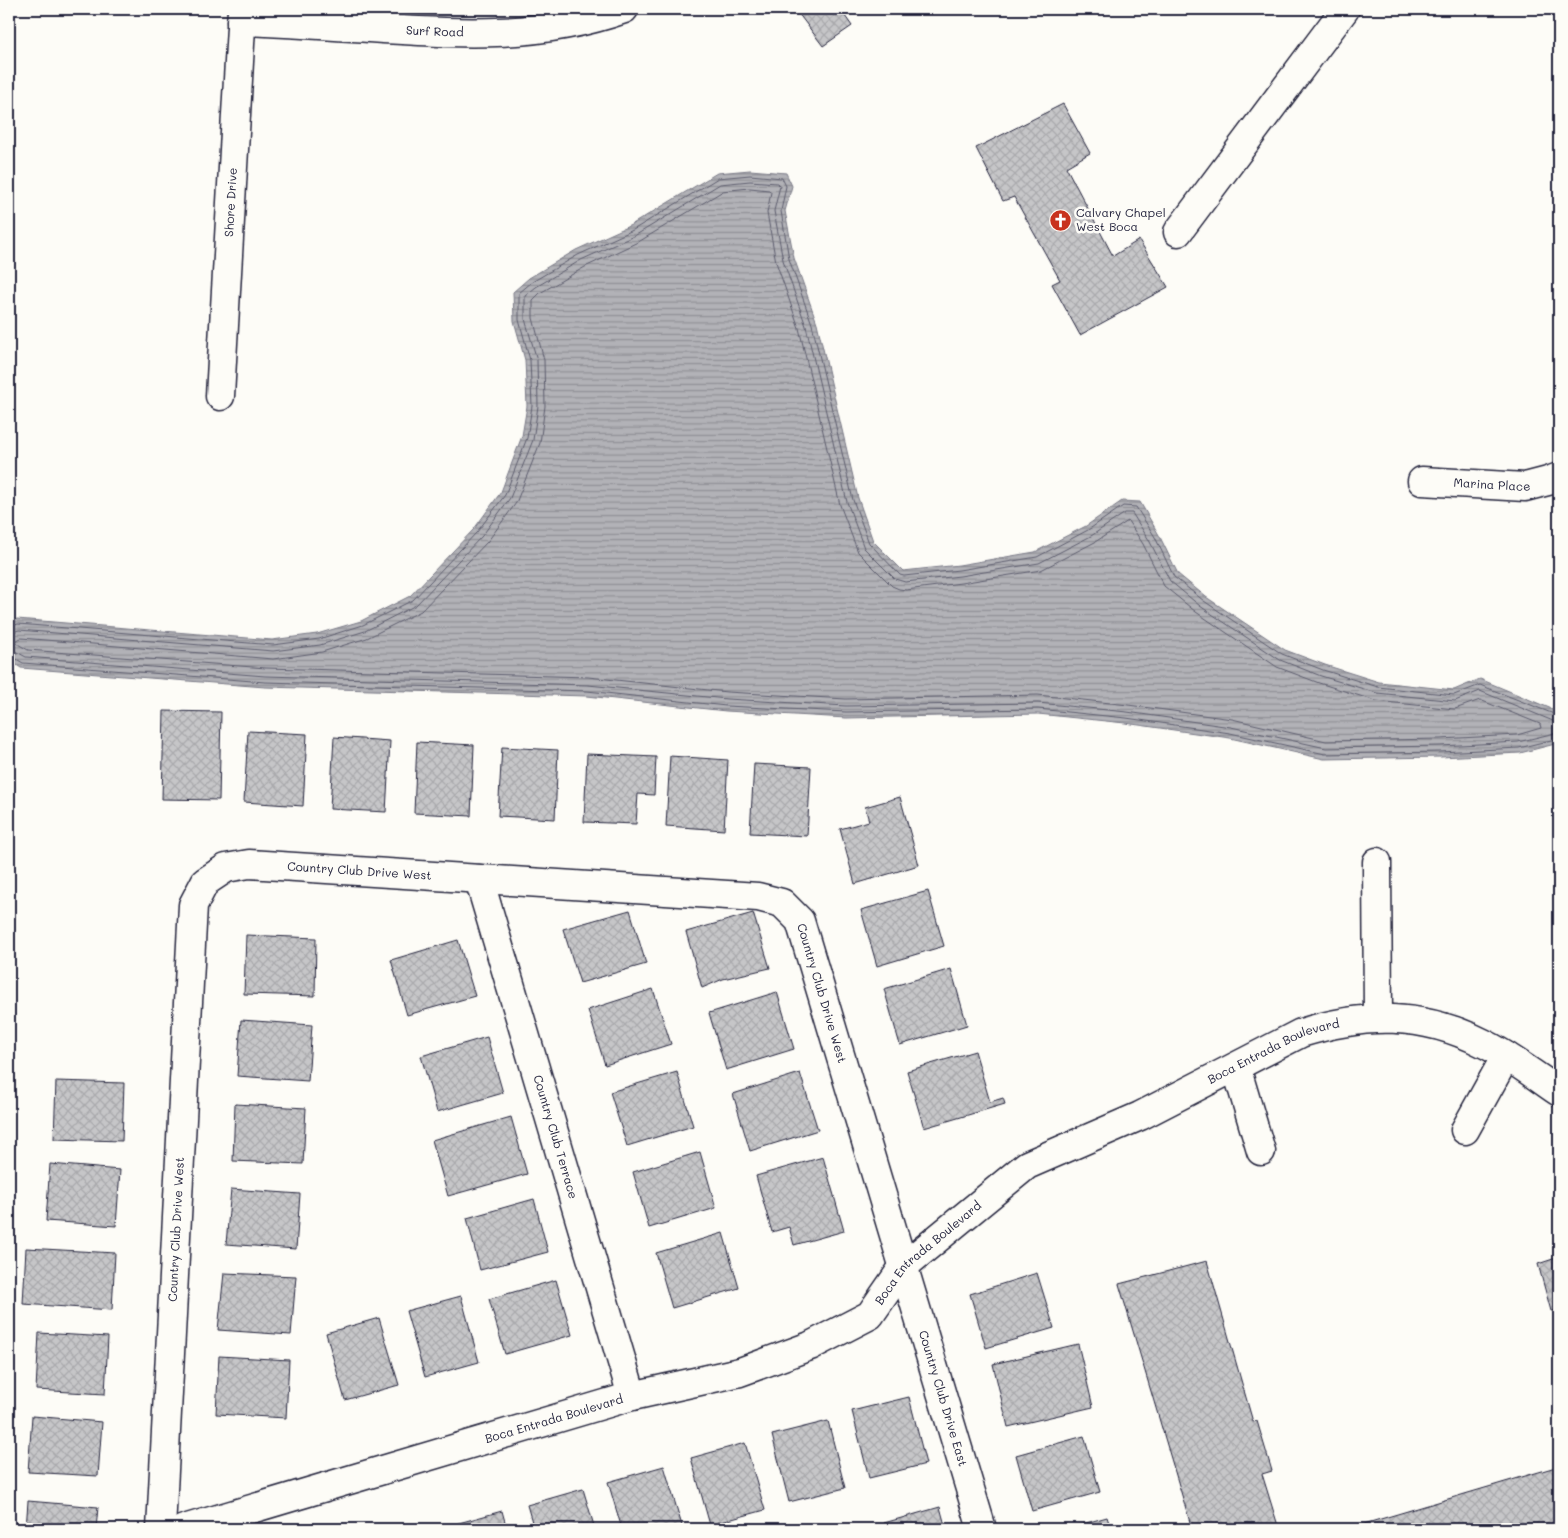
<svg xmlns="http://www.w3.org/2000/svg" width="1568" height="1538" font-family="Mali,sans-serif">
<style>
.water{fill:url(#water-rules);stroke:#787885}
.lines{fill:none;stroke-linecap:round;stroke-linejoin:round}
.shore{stroke:#5c5c6d;stroke-width:1}
.building{fill:url(#building-cross-hatch);stroke:#22223b}
.minor-casing{stroke:#22223b;stroke-width:31}
.minor{stroke:#fdfcf7;stroke-width:28}
.labels{text-anchor:middle;stroke-width:5;stroke-linejoin:round;paint-order:stroke}
.street-label{font-size:12px;fill:#22223b;stroke:#fdfcf7}
.poi-label{font-size:12px;fill:#22223b;stroke:#fdfcf7;text-anchor:start}
</style>
<defs>
<pattern id="water-rules" width="6" height="5" patternUnits="userSpaceOnUse" patternTransform="scale(1.25)"><rect width="6" height="5" fill="#b2b2b7"/><path d="M0 2.5h6" fill="none" stroke="#909096"/></pattern>
<pattern id="building-cross-hatch" width="8" height="8" patternUnits="userSpaceOnUse" patternTransform="scale(1.25)"><rect width="8" height="8" fill="#c6c6c8"/><path d="M0 0l8 8M0 8l8-8" fill="none" stroke="#aaaaad"/></pattern>
</defs>
<rect width="100%" height="100%" fill="#fdfcf7"/>
<filter id="ink" filterUnits="userSpaceOnUse"><feTurbulence type="fractalNoise" baseFrequency=".02" numOctaves="2"/><feDisplacementMap in="SourceGraphic" scale="10" xChannelSelector="R" yChannelSelector="G"/><feConvolveMatrix kernelMatrix="1 2 1 2 8 2 1 2 1" color-interpolation-filters="sRGB"/></filter>
<g filter="url(#ink)">
<path class="water" d="M750,170L786,173L792,186L785,211L794,258L817,323L858,498L873,541L903,571L959,565L1035,552L1086,526L1122,501L1140,502L1159,535L1178,574L1206,597L1285,650L1325,665L1379,682L1454,690L1480,679L1559,712V743L1520,753L1441,757L1324,759L1230,738L1125,723L1038,714L846,718L726,711L587,696L265,687L21,668L9,660V623L17,619L272,640L317,634L361,621L410,596L474,529L501,492L522,436L527,406L525,360L514,321L513,292L529,278L576,250L631,225L717,173Z"/>
<g class="lines">
<g class="shore">
<path d="M750,188L769,190L771,192L767,213L776,262L799,328L840,505L858,552L892,586L899,589L906,590L961,583L1041,570L1095,542L1128,521L1143,544L1164,586L1196,612L1277,667L1319,683L1376,701L1455,709L1480,700L1540,724L1541,728L1517,735L1440,739L1326,741L1232,719L1128,705L1038,695L846,699L727,692L588,677L266,668L28,650L16,643L17,640L21,638L273,659L322,652L367,638L421,611L488,541L516,503L540,443L545,406L544,360L533,318V300L540,293L585,267L640,241L723,191Z"/>
<path d="M9,627L18,624L273,645L319,639L363,625L413,600L477,532L505,495L527,438L532,406L530,360L519,320V293L532,282L578,255L633,230L718,178L750,175L782,178L786,186L781,211L789,259L812,324L853,500L869,543L900,575L904,576L959,570L1037,557L1088,530L1123,506L1136,507L1155,537L1174,577L1204,601L1282,654L1323,670L1378,687L1454,695L1480,685L1559,716"/>
<path d="M9,633L19,630L273,651L320,645L365,631L416,605L482,536L510,498L533,440L538,406L537,360L525,319V296L536,287L581,260L636,235L720,184L750,181L777,183L780,186L774,211L783,260L806,326L847,502L864,548L895,579L905,582L960,576L1039,563L1091,536L1125,513H1132L1149,540L1170,581L1200,606L1280,660L1321,676L1377,693L1455,701L1480,691L1553,721L1559,722"/>
<path d="M9,650L15,651L26,657L265,676L588,685L727,699L846,706L1038,703L1127,712L1231,727L1326,748L1440,746L1518,742L1559,732"/>
<path d="M9,656L13,657L23,663L265,682L587,691L726,706L846,712L1038,709L1126,718L1230,733L1325,754L1440,752L1519,748L1559,738"/>
</g>
</g>
<g class="building">
<path d="M795,9H840L852,26L823,46Z"/>
<path d="M1063,104L1090,153L1066,167L1113,256L1139,240L1168,287L1080,335L1052,284L1060,280L1014,197L1003,201L976,148Z"/>
<path d="M164,711L221,712L219,800L162,799Z"/>
<path d="M248,731L307,734L303,806L244,802Z"/>
<path d="M334,737L390,741L386,812L330,809Z"/>
<path d="M417,742L474,745L471,816L414,813Z"/>
<path d="M502,747L558,750L555,819L498,816Z"/>
<path d="M587,754L656,757L654,795L638,794L636,824L584,822Z"/>
<path d="M670,756L728,760L724,830L666,826Z"/>
<path d="M754,764L811,767L807,836L750,833Z"/>
<path d="M900,797L919,865L855,884L840,829L869,821L865,807Z"/>
<path d="M928,891L944,946L877,966L861,910Z"/>
<path d="M630,910L646,964L580,983L563,929Z"/>
<path d="M753,913L770,968L723,979L702,988L686,932Z"/>
<path d="M246,935L316,938L315,996L244,994Z"/>
<path d="M458,940L475,996L407,1015L391,960Z"/>
<path d="M951,969L967,1025L900,1045L884,989Z"/>
<path d="M653,989L671,1044L605,1065L588,1010Z"/>
<path d="M777,992L794,1049L726,1070L709,1013Z"/>
<path d="M241,1020L312,1025L308,1081L237,1076Z"/>
<path d="M487,1037L503,1093L437,1112L421,1056Z"/>
<path d="M975,1051L990,1102L1003,1098L1005,1104L924,1128L907,1071Z"/>
<path d="M677,1072L693,1126L627,1146L610,1092Z"/>
<path d="M800,1073L818,1130L750,1151L733,1094Z"/>
<path d="M56,1081L124,1083L122,1141L54,1139Z"/>
<path d="M235,1104L306,1108L303,1164L233,1161Z"/>
<path d="M511,1117L527,1174L448,1196L432,1140Z"/>
<path d="M700,1152L716,1208L649,1228L633,1172Z"/>
<path d="M823,1157L844,1231L794,1245L789,1227L772,1232L756,1176Z"/>
<path d="M50,1164L120,1170L116,1226L46,1221Z"/>
<path d="M231,1189L300,1194L296,1249L226,1244Z"/>
<path d="M534,1199L548,1252L480,1270L467,1218Z"/>
<path d="M723,1233L739,1288L672,1308L656,1253Z"/>
<path d="M26,1248L115,1253L112,1310L23,1304Z"/>
<path d="M1559,1257V1322L1556,1310L1551,1311L1538,1264Z"/>
<path d="M1207,1261L1253,1422L1257,1421L1272,1471L1262,1474L1279,1529H1192L1119,1284Z"/>
<path d="M224,1273L296,1276L291,1335L218,1330Z"/>
<path d="M1037,1273L1054,1328L986,1348L970,1294Z"/>
<path d="M556,1280L572,1335L505,1354L489,1299Z"/>
<path d="M461,1296L479,1362L425,1377L406,1311Z"/>
<path d="M379,1318L399,1385L345,1400L326,1333Z"/>
<path d="M39,1333L108,1337L105,1394L36,1390Z"/>
<path d="M1078,1344L1093,1407L1008,1427L993,1364Z"/>
<path d="M219,1356L289,1360L286,1418L216,1414Z"/>
<path d="M909,1397L926,1464L869,1478L852,1411Z"/>
<path d="M32,1416L102,1422L98,1476L28,1472Z"/>
<path d="M828,1421L845,1488L789,1502L772,1435Z"/>
<path d="M1084,1436L1100,1492L1032,1511L1016,1455Z"/>
<path d="M745,1443L765,1510L710,1525L691,1458Z"/>
<path d="M664,1466L683,1529H622L608,1482Z"/>
<path d="M1559,1466V1529H1347Z"/>
<path d="M583,1489L595,1529H534L527,1505Z"/>
<path d="M28,1501L98,1507L96,1529H26Z"/>
<path d="M940,1507L946,1529H886L884,1523Z"/>
<path d="M502,1511L507,1529H449L448,1526Z"/>
<path d="M1107,1517L1111,1529H1065Z"/>
</g>
<g class="lines">
<defs>
<g id="minor">
<path id="s1" d="M241,21C288,23 336,26 383,29C468,34 541,38 624,9"/>
<path d="M1178,232L1345,9"/>
<path id="s2" d="M220,396L242,9"/>
<path id="s3" d="M1422,481L1525,487L1548,481L1559,477"/>
<path d="M1377,862L1378,1018"/>
<path id="s4" d="M479,879L632,1396"/>
<path d="M1236,1067L1261,1151"/>
<path d="M1465,1130L1506,1056"/>
<path id="s5" d="M161,1529L193,905L205,882L226,868L249,864L758,897L782,903L800,921L982,1529"/>
<path id="s6" d="M184,1529L632,1396L740,1372L810,1346L870,1315L904,1266L1027,1165L1140,1116L1301,1033C1365,1013 1422,1012 1483,1043C1510,1056 1534,1075 1559,1092"/>
</g>
</defs>
<use href="#minor" class="minor-casing"/>
<use href="#minor" class="minor"/>
</g>
</g>
<defs>
<symbol id="church-disc" viewBox="-11 -11 22 22"><circle r="9.5" fill="#c8321e" stroke="#fdfcf7"/><path d="M-1.2-6h2.4v3.5h3.3v2.4h-3.3V6h-2.4V-.1h-3.3v-2.4h3.3Z" fill="#fff"/></symbol>
</defs>
<g fill-rule="evenodd">
<use href="#church-disc" x="1048" y="208" width="25" height="25"/>
</g>
<g class="labels">
<g class="street-label">
<text dy="4" stroke="none"><textPath href="#s1" startOffset="194">Surf Road</textPath></text>
<text dy="4" stroke="none"><textPath href="#s2" startOffset="194">Shore Drive</textPath></text>
<text dy="4" stroke="none"><textPath href="#s3" startOffset="70">Marina Place</textPath></text>
<text dy="4" stroke="none"><textPath href="#s5" startOffset="810">Country Club Drive West</textPath></text>
<text dy="4" stroke="none"><textPath href="#s5" startOffset="1335">Country Club Drive West</textPath></text>
<text dy="4" stroke="none"><textPath href="#s6" startOffset="1211">Boca Entrada Boulevard</textPath></text>
<text dy="4" stroke="none"><textPath href="#s4" startOffset="269">Country Club Terrace</textPath></text>
<text dy="4" stroke="none"><textPath href="#s5" startOffset="300">Country Club Drive West</textPath></text>
<text dy="4" stroke="none"><textPath href="#s6" startOffset="806">Boca Entrada Boulevard</textPath></text>
<text dy="4" stroke="none"><textPath href="#s5" startOffset="1758">Country Club Drive East</textPath></text>
<text dy="4" stroke="none"><textPath href="#s6" startOffset="386">Boca Entrada Boulevard</textPath></text>
</g>
<g class="poi-label">
<text x="1076" y="217">Calvary Chapel<tspan x="1076" dy="14">West Boca</tspan></text>
</g>
</g>
<rect width="1568" height="1538" fill="none" stroke="#fdfcf7" stroke-width="30"/>
<rect x="15" y="15" width="1538" height="1508" fill="none" stroke="#22223b" stroke-width="2" filter="url(#ink)"/>
</svg>
